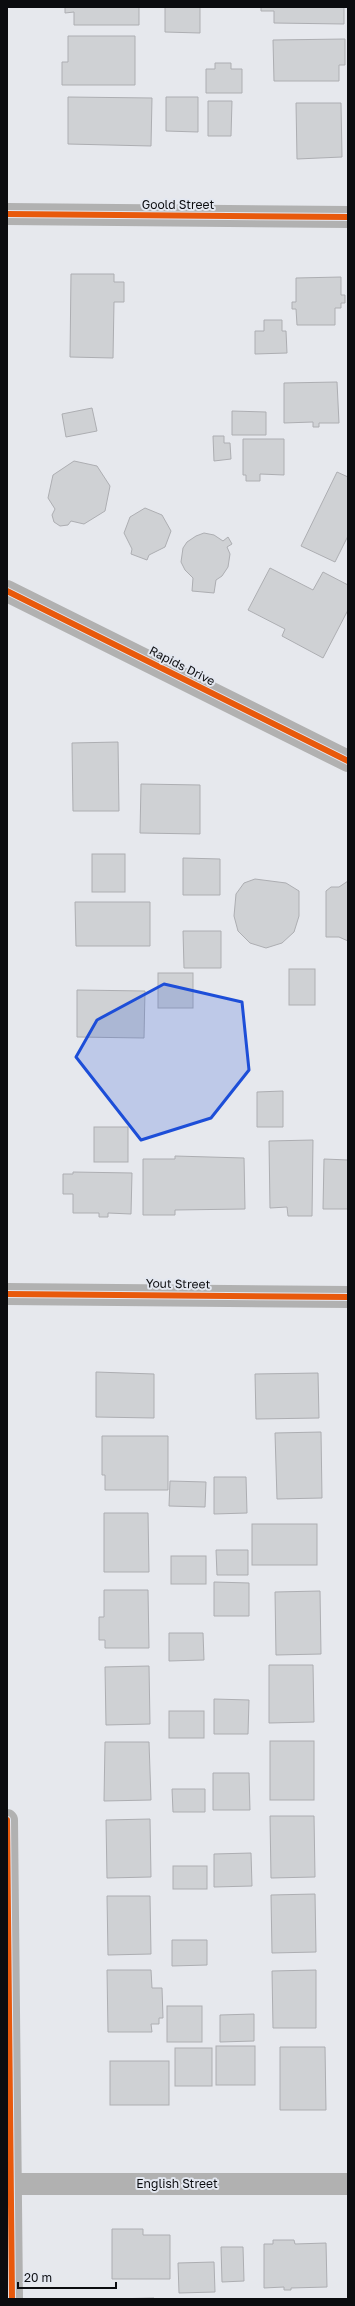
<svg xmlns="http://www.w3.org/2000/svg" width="355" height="2306" font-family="'Golos Text',sans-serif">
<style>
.building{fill:#cfd1d4;stroke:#adaeb2}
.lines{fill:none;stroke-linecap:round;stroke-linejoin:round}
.minor{stroke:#b1b1b1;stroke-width:22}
.cycleway-casing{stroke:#e3e7f0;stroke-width:8}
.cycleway{stroke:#e8590c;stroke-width:6}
.marked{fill:#1d4ed8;fill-opacity:0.2;stroke:#1d4ed8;stroke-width:3;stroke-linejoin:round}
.labels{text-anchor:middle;stroke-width:4;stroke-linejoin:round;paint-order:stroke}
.street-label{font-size:12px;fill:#0b0c0f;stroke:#e3e7f0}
</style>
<rect width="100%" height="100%" fill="#e6e8ed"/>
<g class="building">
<path d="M65,7H139V25H74V12L65,13Z"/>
<path d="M165,7H200V33L165,32Z"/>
<path d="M261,7H344V24L274,23V11H261Z"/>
<path d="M68,36H135V85H62V62H68Z"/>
<path d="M345,39V65H339V81H274L273,40Z"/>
<path d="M215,63H231V69H242V93H206V69H215Z"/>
<path d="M68,97L152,98L151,146L68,144Z"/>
<path d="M166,97H198V132L166,131Z"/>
<path d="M208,101H232L231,136H208Z"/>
<path d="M296,103H341L342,157L297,159Z"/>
<path d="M71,274H114V282H124V302H114L113,358L70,357Z"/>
<path d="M341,277V295H345V303H341V308H335V325H297L296,309H292V302H296V278Z"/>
<path d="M264,320H282V331H286L287,353L255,354V331H264Z"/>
<path d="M337,382L339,423H319V427H313V422L284,423V383Z"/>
<path d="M92,408L97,431L66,437L62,414Z"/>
<path d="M232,411L266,412V435H232Z"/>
<path d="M213,436H224V443H230L231,459L214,461Z"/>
<path d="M243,439H284V475L260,474V481H246V475H243Z"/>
<path d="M74,461L97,466L110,486L105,511L84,524L71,521L68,525L60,526L54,522L52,515L55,509L48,498L53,475Z"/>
<path d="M337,472L348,477V536L335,562L301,546Z"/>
<path d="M145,508L162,515L171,531L165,547L149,555L147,560L131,554L132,549L124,533L130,517Z"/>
<path d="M204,533L214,535L223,541L228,537L232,544L227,547L230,554L228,567L222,576L216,580L214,593L192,591L193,578L185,570L181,562L183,548L187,542L196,536Z"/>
<path d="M270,568L313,590L323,572L348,585V610L323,658L282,636L285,629L248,610Z"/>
<path d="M118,742L119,811H73L72,743Z"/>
<path d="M141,784L200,785V834L140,833Z"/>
<rect x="92" y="854" width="33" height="38"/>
<path d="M183,858L220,859V895H183Z"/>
<path d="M255,879L286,883L299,891V916L294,932L282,943L266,948L250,943L238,931L234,916L236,894L244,883Z"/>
<path d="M348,881V941L339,937H326V891L331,887H339Z"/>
<path d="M75,902H150V946H76Z"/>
<path d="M183,931H221V968H184Z"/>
<rect x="289" y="969" width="26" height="36"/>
<rect x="158" y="973" width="35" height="35"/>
<path d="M77,990L145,991L144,1038L77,1037Z"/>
<path d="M283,1091V1127H257V1092Z"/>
<rect x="94" y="1127" width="34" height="35"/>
<path d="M313,1140L312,1216H288L287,1207L270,1208L269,1141Z"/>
<path d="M175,1156L244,1158L245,1209L175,1210V1215H143V1159H175Z"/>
<path d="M324,1159L348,1160V1209H323Z"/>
<path d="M73,1172L132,1173L131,1214L108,1213V1217H99V1213H73V1194H63V1174H73Z"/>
<path d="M96,1372L154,1374V1418L96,1417Z"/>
<path d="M318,1373L319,1418L256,1419L255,1374Z"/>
<path d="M321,1432L322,1498L277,1499L275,1433Z"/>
<path d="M102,1436H168V1490H105V1475H102Z"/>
<path d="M214,1477H246L247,1513L214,1514Z"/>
<path d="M170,1481L206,1482L205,1507L169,1506Z"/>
<path d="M104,1513H148L149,1572H104Z"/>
<rect x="252" y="1524" width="65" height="41"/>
<path d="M216,1550H248V1575H217Z"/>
<rect x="171" y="1556" width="35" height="28"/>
<path d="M214,1582L249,1583V1616H214Z"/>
<path d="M104,1590H148L149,1648H105V1640H99V1617H104Z"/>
<path d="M320,1591L321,1654L276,1655L275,1592Z"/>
<path d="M169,1633H203L204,1660L169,1661Z"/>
<path d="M269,1665H313L314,1722L269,1723Z"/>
<path d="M149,1666L150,1724L106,1725L105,1667Z"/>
<path d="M214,1699L249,1700L248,1734H214Z"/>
<rect x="169" y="1711" width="35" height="27"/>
<rect x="270" y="1741" width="44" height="59"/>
<path d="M105,1742H149L151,1800L104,1801Z"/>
<path d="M213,1773H249L250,1810H213Z"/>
<path d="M172,1789H205V1812H173Z"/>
<path d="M270,1816H314L315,1877L271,1878Z"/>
<path d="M150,1819L151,1877L107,1878L106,1820Z"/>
<path d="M251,1853L252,1886L214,1887V1854Z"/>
<rect x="173" y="1866" width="34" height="23"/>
<path d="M315,1894L316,1952L272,1953L271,1895Z"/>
<path d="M107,1896H150L151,1954L108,1955Z"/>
<path d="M172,1940H207V1965L172,1966Z"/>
<path d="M107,1970H151L152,1988H162L163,2018H159V2024H151L152,2032H108Z"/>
<path d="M316,1970V2028H273L272,1971Z"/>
<rect x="167" y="2006" width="35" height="36"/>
<path d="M254,2014V2041L220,2042V2015Z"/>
<rect x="216" y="2046" width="39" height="39"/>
<path d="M280,2047H325L326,2110H280Z"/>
<rect x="175" y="2048" width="37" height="38"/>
<rect x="110" y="2061" width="59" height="44"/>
<path d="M112,2229H143V2235H170V2279H112Z"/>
<path d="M273,2240H294L295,2244L326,2243L327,2287L291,2288V2290H284V2287L264,2288V2244H273Z"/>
<path d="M221,2247H243L244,2281L222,2282Z"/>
<path d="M214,2262L215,2292L179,2293L178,2263Z"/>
<path d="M154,2298V2299H111Z"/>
</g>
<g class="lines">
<g class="minor">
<path d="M7,214L348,217"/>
<path d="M7,591L348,761"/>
<path d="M7,1294L348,1297"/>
<path d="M7,1820L12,2299"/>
<path d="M7,2184H348"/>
</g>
<defs>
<g id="cycleway">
<path d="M7,214L348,217"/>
<path d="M7,591L348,761"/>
<path d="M7,1294L348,1297"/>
<path d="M7,1820L12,2299"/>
</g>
</defs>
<use href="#cycleway" class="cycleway-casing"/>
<use href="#cycleway" class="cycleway"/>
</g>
<path class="marked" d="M164,984L242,1002L249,1070L211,1118L141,1140L76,1057L97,1020Z"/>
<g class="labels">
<g class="street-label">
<text x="178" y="209">Goold Street</text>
<text transform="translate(182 666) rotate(27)" y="4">Rapids Drive</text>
<text transform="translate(178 1284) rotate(1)" y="4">Yout Street</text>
<text x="177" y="2188">English Street</text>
</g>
</g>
<rect width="355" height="2306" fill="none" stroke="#0b0c0f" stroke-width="16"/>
<path d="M18 2282v6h98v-6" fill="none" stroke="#0b0c0f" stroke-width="2"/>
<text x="24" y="2282" font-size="12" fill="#0b0c0f" stroke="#e3e7f0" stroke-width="3" paint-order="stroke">20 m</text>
</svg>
